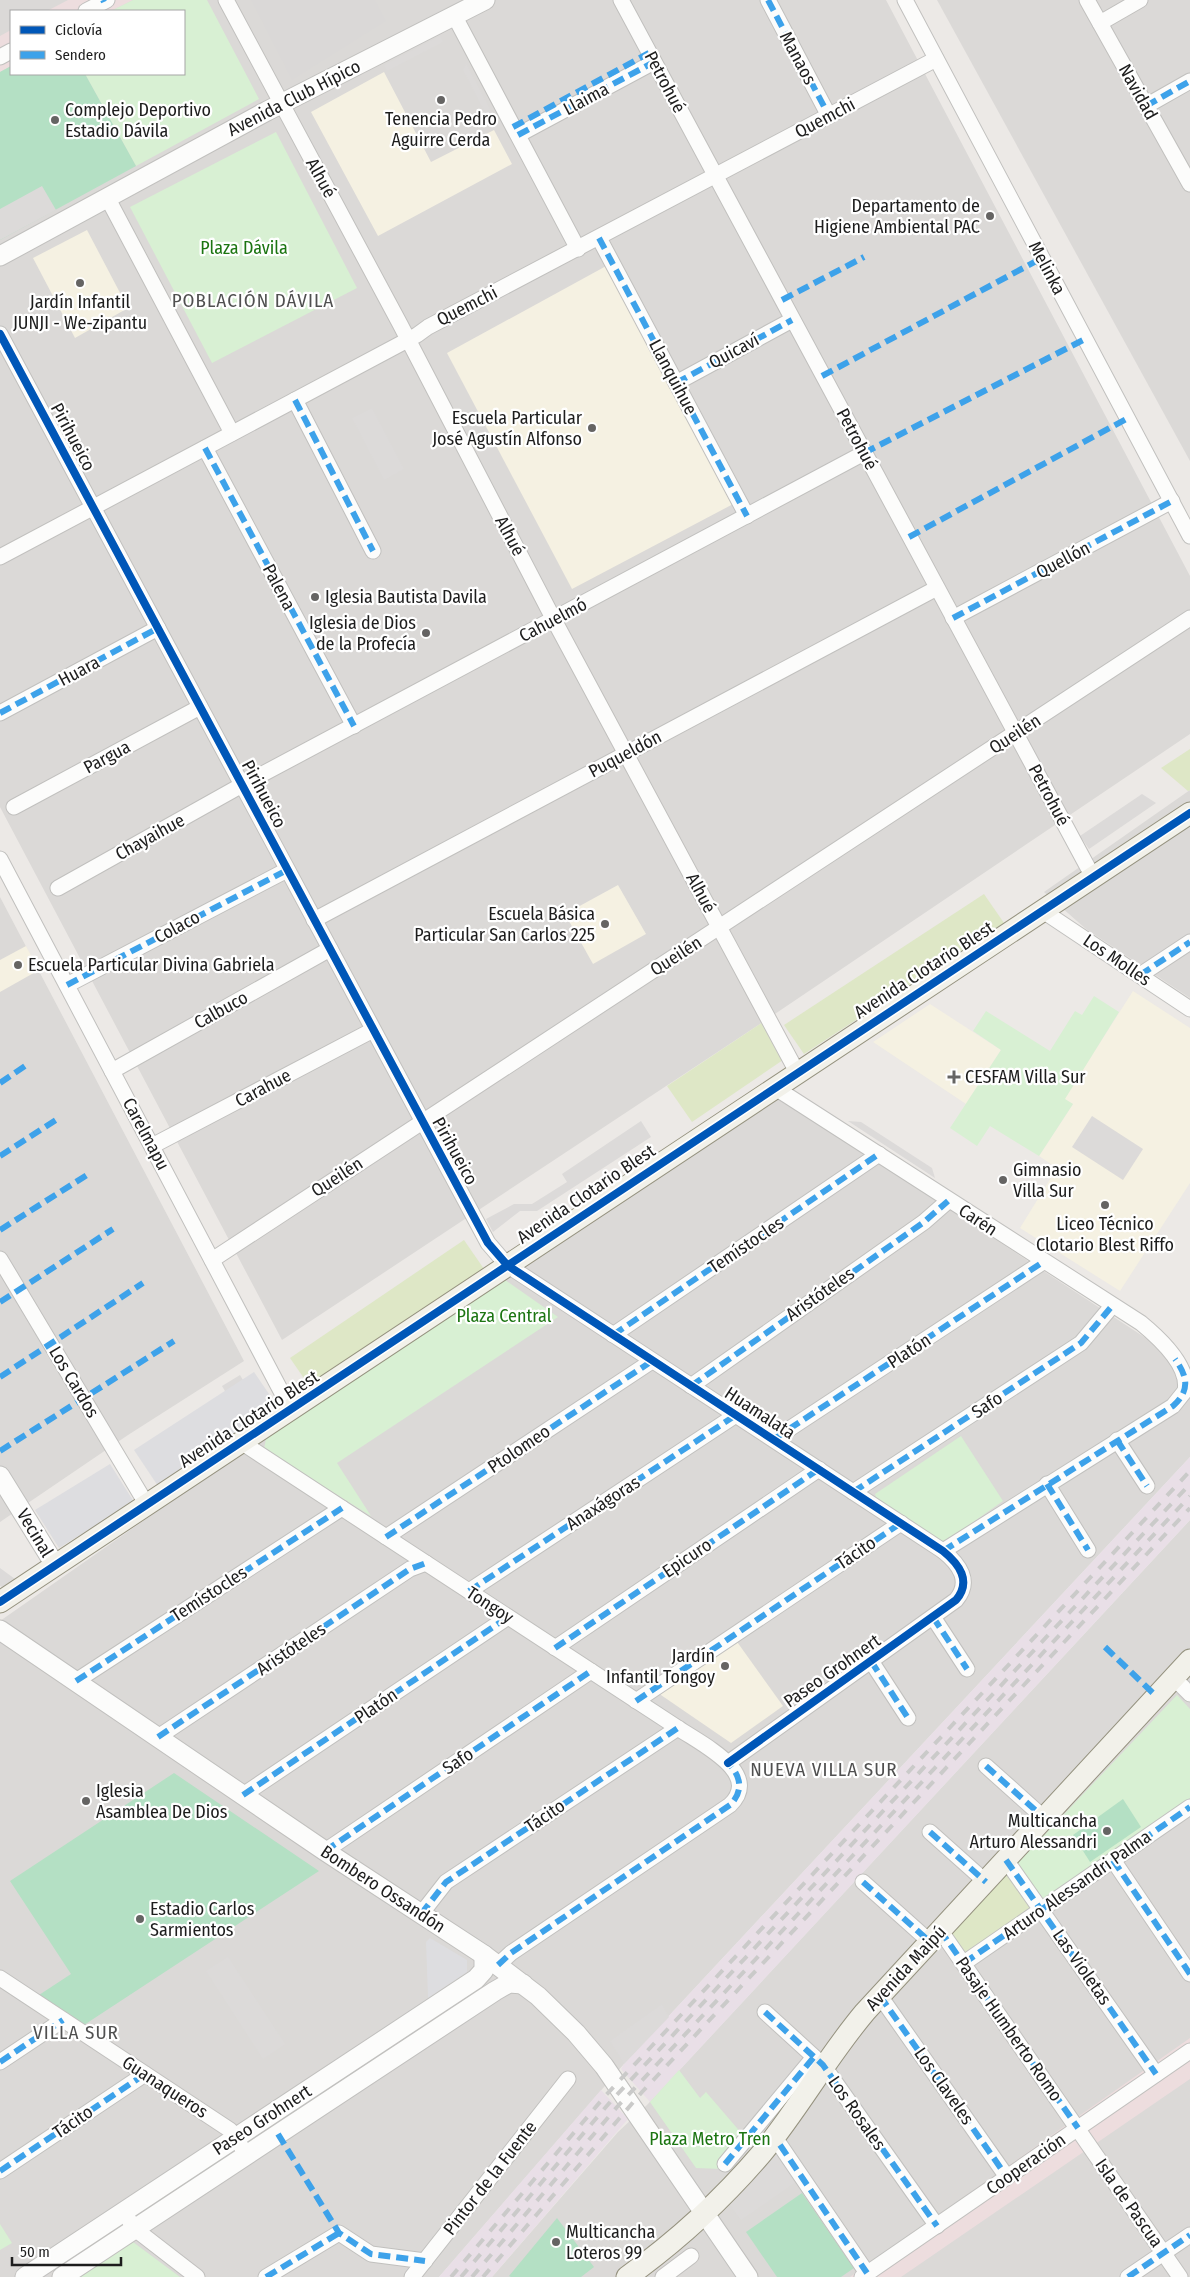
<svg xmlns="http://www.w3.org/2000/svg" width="1190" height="2277" font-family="'Fira Sans Condensed',sans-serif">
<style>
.residential{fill:#dbd9d7;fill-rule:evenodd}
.commercial{fill:#edddde}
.industrial{fill:#e9dfe7}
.education{fill:#f5f1e2}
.religious{fill:#dad8d7}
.grass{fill:#dee7c6}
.park{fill:#d8f0d3}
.pitch{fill:#b4e0c4}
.parking{fill:#dcdad9}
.plaza{fill:#dddde0}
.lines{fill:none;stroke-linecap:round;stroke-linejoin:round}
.minor-casing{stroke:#c1c0be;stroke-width:17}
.tertiary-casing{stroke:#c1c0be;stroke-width:21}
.secondary-casing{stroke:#95927f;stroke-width:23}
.minor{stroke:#fcfcfb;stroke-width:15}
.tertiary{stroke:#fcfcfb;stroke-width:19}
.secondary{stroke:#f2f1ea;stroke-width:21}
.rail{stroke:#cacac9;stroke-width:4;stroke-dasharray:10 10;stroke-linecap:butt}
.quiet{stroke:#3da2ea;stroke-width:6;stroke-dasharray:12 6;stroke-linecap:butt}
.cycleway-casing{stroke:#fff;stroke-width:11}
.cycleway{stroke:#0057b8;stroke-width:8}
.poi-dot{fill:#656463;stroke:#fff;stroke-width:2}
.labels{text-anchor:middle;stroke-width:4.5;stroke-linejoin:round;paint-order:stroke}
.street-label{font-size:18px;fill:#1d1d1d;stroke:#fff}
.poi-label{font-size:18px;fill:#1d1d1d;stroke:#fff;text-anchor:start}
.park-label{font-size:18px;fill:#1c7512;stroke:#fff}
.neighbourhood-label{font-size:19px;letter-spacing:1px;fill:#505050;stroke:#fff}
</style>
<rect width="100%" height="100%" fill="#ece9e6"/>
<g class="residential">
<path d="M0,0H886L1190,576V734L763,1022L282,1340L0,807ZM11,11H184V74H11Z"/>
<path d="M937,0H1190V461Z"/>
<path d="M1190,790V998L1086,929L1044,892Z"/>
<path d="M0,897L244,1361L128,1435L0,1522Z"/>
<path d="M778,1097L1190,1367V1457L624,2064L439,2277H0V1621L239,1454Z"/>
<path d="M1190,1520V2277H492L618,2132L647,2105Z"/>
</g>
<g class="commercial">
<path d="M68,0H133L111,11H47Z"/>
<path d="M11,30V66L0,72V36Z"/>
<path d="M1190,2038V2079L901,2277H850Z"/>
</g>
<g class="industrial">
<path d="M1190,1457V1520L650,2102L621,2069L624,2064Z"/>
<path d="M601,2090L628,2119L492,2277H439Z"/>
</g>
<g class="education">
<path d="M384,72L431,162L494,130L512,164L378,236L311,112Z"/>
<path d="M87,230L128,308L75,338L33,258Z"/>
<path d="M608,265L737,502L572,589L447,353Z"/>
<path d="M618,885L646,934L593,964L565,914Z"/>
<path d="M26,946L39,970L0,992V960Z"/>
<path d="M1133,991L1190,1028V1183L1120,1291L1020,1228L1057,1168L1039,1156L1073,1104L1064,1099Z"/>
<path d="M930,1004L1001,1050L966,1104L873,1042Z"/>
<path d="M735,1639L783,1706L731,1743L658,1693Z"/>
</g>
<path class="religious" d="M251,0H375L386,21L292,80Z"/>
<g class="grass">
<path d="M1190,749V790L1188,791L1161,768Z"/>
<path d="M984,894L1004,923L804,1054L784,1025Z"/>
<path d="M763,1022L783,1060L692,1122L667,1086Z"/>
<path d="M464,1240L484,1269L310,1387L290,1358Z"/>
<path d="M1009,1869L1035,1908L966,1958L949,1933Z"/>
</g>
<g class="park">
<path d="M133,0H207L259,99L136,166L85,74H184V11H111Z"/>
<path d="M276,132L357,288L212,363L130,207Z"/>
<path d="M1094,996L1119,1012L1065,1099L1073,1104L1039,1156L990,1126L977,1146L950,1128L1001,1050L973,1031L986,1011L1050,1051L1075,1011L1082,1015Z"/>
<path d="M505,1280L558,1317L337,1463L371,1516L264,1449L266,1439Z"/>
<path d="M961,1436L1003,1501L945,1542L939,1541L877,1500L875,1494Z"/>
<path d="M1177,1695L1190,1709V1798L1046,1903L1015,1866Z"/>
<path d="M679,2070L700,2098L706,2092L749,2142L723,2169L696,2168L650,2102Z"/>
<path d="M0,2224L12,2243L0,2250Z"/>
<path d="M133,2242L180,2277H78Z"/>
</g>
<g class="pitch">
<path d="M11,66V74H85L136,166L0,240V72Z"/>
<path d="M174,1773L319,1871L84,2025L39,1995L71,1974L10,1881Z"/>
<path d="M1123,1799L1141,1827L1090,1862L1073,1835Z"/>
<path d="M802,2193L854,2268L841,2277H777L746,2232Z"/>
<path d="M557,2218L594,2267L581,2277H511L509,2276Z"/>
</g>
<g class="parking">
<path d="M440,36L443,42L387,71L384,65Z"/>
<path d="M466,63L498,124L494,130L463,70Z"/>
<path d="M42,186L56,210L0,240V209Z"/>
<path d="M372,408L404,469L384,480L352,418Z"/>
<path d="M1142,794L1156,803L1089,849L1080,836Z"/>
<path d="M1092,1116L1143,1149L1123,1180L1072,1147Z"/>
<path d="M641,1121L651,1137L537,1211H520L493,1232L486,1219L514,1204H532L567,1182L562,1174Z"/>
<path d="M848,1121L861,1122L932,1168L935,1178Z"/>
<path d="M240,1375L250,1392L232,1403L222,1386Z"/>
<path d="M0,1568L15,1579L2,1587L0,1586Z"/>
<path d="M228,1957L285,2044L263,2059L206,1971Z"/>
<path d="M662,2004L669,2017L624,2064L610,2041Z"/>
<path d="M775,2151L797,2181L741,2220L727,2201Z"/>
</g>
<g class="plaza">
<path d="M254,1372L280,1410L160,1489L134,1450Z"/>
<path d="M110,1464L134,1502L59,1548L35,1510Z"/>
<path d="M430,1938L467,1960V1972L428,1998L426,1942Z"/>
</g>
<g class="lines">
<defs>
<g id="minor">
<path d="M226,0L400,324L554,620L797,1072"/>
<path d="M621,0L1093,877"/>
<path d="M768,0L829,116"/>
<path d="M905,0L1190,536"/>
<path d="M1087,0L1190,184"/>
<path d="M86,11L107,0"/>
<path d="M455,17L578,249"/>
<path d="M1100,23L1140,0"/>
<path d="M0,57L11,51"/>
<path d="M1146,106L1190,81"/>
<path d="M518,135L654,62"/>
<path d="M107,197L232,433"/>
<path d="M599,238L747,516"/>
<path d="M0,334L488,1243L507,1265L943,1551C959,1564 972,1581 956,1600L728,1763"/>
<path d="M676,383L792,320"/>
<path d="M295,400L373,551"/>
<path d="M205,448L354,726"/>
<path d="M0,557L417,335L428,327L936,59"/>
<path d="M953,618L1172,501"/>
<path d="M0,713L158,628"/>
<path d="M14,807L200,707"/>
<path d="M0,859L291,1410"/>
<path d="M58,888L242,785L864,453"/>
<path d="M1043,911L1190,1009"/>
<path d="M314,920L937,588"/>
<path d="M1140,975L1190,942"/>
<path d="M67,985L287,870"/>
<path d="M112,1071L330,949"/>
<path d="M774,1087L1141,1323C1158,1337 1190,1366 1185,1391L1173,1406L943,1551"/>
<path d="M152,1146L373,1030"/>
<path d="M0,1259L147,1505"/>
<path d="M212,1260L1190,618"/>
<path d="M613,1335L879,1154"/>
<path d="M691,1386L924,1222L948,1201"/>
<path d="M774,1439L1043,1262"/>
<path d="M1117,1440L1147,1486"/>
<path d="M241,1442L678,1728C701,1744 763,1773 730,1805L511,1953L498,1965"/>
<path d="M1047,1484L1088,1550"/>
<path d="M853,1492L1081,1343L1112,1306"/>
<path d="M386,1537L652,1361"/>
<path d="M469,1591L736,1415"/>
<path d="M933,1617L967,1669"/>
<path d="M555,1648L819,1469"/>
<path d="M871,1661L908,1718"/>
<path d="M1174,1678L1190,1694"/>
<path d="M76,1681L342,1508"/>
<path d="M636,1701L901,1523"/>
<path d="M158,1737L410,1569L426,1563"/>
<path d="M986,1766L1044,1818"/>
<path d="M243,1795L508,1617"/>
<path d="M930,1832L986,1882"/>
<path d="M325,1851L591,1671"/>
<path d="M1006,1860L1156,2074"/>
<path d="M1113,1860L1190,1974"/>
<path d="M863,1882L929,1941"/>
<path d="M421,1914L446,1882L678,1728"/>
<path d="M940,1930L1180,2277"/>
<path d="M964,1963L1190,1807"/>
<path d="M0,1978L230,2130L247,2155"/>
<path d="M880,1996L1007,2177"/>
<path d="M765,2012L823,2065L937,2226"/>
<path d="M0,2062L63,2020"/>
<path d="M780,2145L867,2273"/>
<path d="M725,2164L814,2057"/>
<path d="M0,2171L145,2074"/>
<path d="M129,2220L135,2229L197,2277"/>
<path d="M266,2277L339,2233L371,2254L425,2261"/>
<path d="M412,2277L568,2079"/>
<path d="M663,2277L691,2256"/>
<path d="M862,2277L1190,2051"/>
<path d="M1128,2277L1190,2235"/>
</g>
<g id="tertiary">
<path d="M0,256L267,111L485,0"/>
<path d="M0,1476L55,1565"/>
<path d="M0,1630L325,1851L484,1955L538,1996L576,2033L604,2066L748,2277"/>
<path d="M25,2277L476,1979L484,1970V1955"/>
<path d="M62,2277L495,1991L509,1983L523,1984"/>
</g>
<g id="secondary">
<path d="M0,1602L1190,813"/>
<path d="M627,2277C677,2241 722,2200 762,2153C799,2108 827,2057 865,2012L1190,1660"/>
</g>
</defs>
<use href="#minor" class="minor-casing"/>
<use href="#tertiary" class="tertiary-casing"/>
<use href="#secondary" class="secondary-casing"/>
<use href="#minor" class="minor"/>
<use href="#tertiary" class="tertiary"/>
<use href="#secondary" class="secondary"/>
<g class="rail">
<path d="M451,2277L606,2095L1190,1471"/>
<path d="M461,2277L611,2101L1190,1484"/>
<path d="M472,2277L617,2107L1190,1496"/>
<path d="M483,2277L642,2092L1190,1508"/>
</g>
<g class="quiet">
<path d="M103,0L104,2"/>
<path d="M768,0L829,116"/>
<path d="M1146,106L1190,81"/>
<path d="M513,127L649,53"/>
<path d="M518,135L654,62"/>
<path d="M599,238L747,516"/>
<path d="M782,300L864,257"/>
<path d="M822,376L1042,258"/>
<path d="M676,383L792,320"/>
<path d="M295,400L373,551"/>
<path d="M205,448L354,726"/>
<path d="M864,453L1085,339"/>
<path d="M909,537L1128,418"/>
<path d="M953,618L1172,501"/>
<path d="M0,713L158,628"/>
<path d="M1140,975L1190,942"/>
<path d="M67,985L287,870"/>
<path d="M0,1083L25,1066"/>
<path d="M0,1156L56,1120"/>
<path d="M0,1230L87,1175"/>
<path d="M0,1302L113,1229"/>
<path d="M613,1335L879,1154"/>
<path d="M0,1377L143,1283"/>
<path d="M691,1386L924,1222L948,1201"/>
<path d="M774,1439L1043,1262"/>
<path d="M1117,1440L1147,1486"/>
<path d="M0,1451L174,1341"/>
<path d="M1047,1484L1088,1550"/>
<path d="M853,1492L1081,1343L1112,1306"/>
<path d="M386,1537L652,1361"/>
<path d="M943,1551L1173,1406C1190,1391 1188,1377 1175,1359"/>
<path d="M469,1591L736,1415"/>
<path d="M933,1617L967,1669"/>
<path d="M1105,1647L1156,1696"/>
<path d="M555,1648L819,1469"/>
<path d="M871,1661L908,1718"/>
<path d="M76,1681L342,1508"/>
<path d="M636,1701L901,1523"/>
<path d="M158,1737L410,1569L426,1563"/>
<path d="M986,1766L1044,1818"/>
<path d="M243,1795L508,1617"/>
<path d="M930,1832L986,1882"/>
<path d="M325,1851L591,1671"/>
<path d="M1006,1860L1156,2074"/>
<path d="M1113,1860L1190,1974"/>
<path d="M863,1882L929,1941"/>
<path d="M421,1914L446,1882L678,1728"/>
<path d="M940,1930L1078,2128"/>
<path d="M964,1963L1190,1807"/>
<path d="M498,1965L511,1953L730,1805C744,1791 741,1776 728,1763L730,1761"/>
<path d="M880,1996L1007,2177"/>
<path d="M765,2012L823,2065L937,2226"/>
<path d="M0,2062L63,2020"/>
<path d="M278,2134L339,2233L371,2254L425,2261"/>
<path d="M780,2145L867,2273"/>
<path d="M725,2164L814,2057"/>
<path d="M0,2171L145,2074"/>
<path d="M266,2277L339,2233"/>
<path d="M1128,2277L1190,2235"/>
</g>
<defs>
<g id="cycleway">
<path d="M0,334L488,1243L507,1265L943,1551C959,1564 972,1581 956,1600L728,1763"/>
<path d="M0,1602L1190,813"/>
</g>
</defs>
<use href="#cycleway" class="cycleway-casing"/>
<use href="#cycleway" class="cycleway"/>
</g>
<g class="poi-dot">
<circle cx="441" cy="100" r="5"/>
<circle cx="55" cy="120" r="5"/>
<circle cx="990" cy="216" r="5"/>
<circle cx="80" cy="283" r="5"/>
<circle cx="592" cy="428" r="5"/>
<circle cx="315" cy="597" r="5"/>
<circle cx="426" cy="633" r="5"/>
<circle cx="605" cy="924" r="5"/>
<circle cx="18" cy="965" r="5"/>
<path d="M951.5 1069.5h5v5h5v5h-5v5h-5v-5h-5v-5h5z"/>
<circle cx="1003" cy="1180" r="5"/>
<circle cx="1105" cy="1205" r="5"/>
<circle cx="725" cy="1666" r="5"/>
<circle cx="86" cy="1801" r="5"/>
<circle cx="1107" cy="1831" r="5"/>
<circle cx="140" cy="1919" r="5"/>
<circle cx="556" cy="2242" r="5"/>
</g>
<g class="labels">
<g class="street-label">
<text transform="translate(798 58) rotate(62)" y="6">Manaos</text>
<text transform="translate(665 82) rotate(62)" y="6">Petrohué</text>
<text transform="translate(1138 92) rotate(61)" y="6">Navidad</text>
<text transform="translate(294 98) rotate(-27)" y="6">Avenida Club Hípico</text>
<text transform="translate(586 99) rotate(-28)" y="6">Llaima</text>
<text transform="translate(825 118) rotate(-28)" y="6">Quemchi</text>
<text transform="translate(321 178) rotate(61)" y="6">Alhué</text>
<text transform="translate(1047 268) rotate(62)" y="6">Melinka</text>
<text transform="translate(467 306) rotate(-27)" y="6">Quemchi</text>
<text transform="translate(734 351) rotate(-28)" y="6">Quicaví</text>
<text transform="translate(673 377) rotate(62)" y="6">Llanquihue</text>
<text transform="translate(73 437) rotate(62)" y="6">Pirihueico</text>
<text transform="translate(857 439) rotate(62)" y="6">Petrohué</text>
<text transform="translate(510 536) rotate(62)" y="6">Alhué</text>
<text transform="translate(1063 560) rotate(-28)" y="6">Quellón</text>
<text transform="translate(279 587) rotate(62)" y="6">Palena</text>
<text transform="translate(553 620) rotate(-28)" y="6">Cahuelmó</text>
<text transform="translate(79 671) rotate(-28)" y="6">Huara</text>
<text transform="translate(1015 734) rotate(-33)" y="6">Queilén</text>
<text transform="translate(625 754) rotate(-28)" y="6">Puqueldón</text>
<text transform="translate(107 757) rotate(-28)" y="6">Pargua</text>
<text transform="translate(264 794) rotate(62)" y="6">Pirihueico</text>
<text transform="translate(1049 795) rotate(62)" y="6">Petrohué</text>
<text transform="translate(150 837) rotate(-29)" y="6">Chayaihue</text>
<text transform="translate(701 893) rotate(62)" y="6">Alhué</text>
<text transform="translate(177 927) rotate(-28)" y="6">Colaco</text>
<text transform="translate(676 956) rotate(-33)" y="6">Queilén</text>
<text transform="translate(1117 960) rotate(34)" y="6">Los Molles</text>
<text transform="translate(924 970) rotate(-33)" y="6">Avenida Clotario Blest</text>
<text transform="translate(221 1010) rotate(-29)" y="6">Calbuco</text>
<text transform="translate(263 1088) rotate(-28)" y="6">Carahue</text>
<text transform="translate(146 1134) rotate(62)" y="6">Carelmapu</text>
<text transform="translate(455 1151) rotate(61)" y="6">Pirihueico</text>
<text transform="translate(337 1177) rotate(-33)" y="6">Queilén</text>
<text transform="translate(586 1194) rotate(-34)" y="6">Avenida Clotario Blest</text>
<text transform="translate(978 1220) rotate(33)" y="6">Carén</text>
<text transform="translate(746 1245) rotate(-34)" y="6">Temístocles</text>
<text transform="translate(820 1294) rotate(-35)" y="6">Aristóteles</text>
<text transform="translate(909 1351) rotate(-33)" y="6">Platón</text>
<text transform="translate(74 1382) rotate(59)" y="6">Los Cardos</text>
<text transform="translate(987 1405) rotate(-33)" y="6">Safo</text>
<text transform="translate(760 1413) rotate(33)" y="6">Huamalata</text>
<text transform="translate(249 1419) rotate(-33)" y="6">Avenida Clotario Blest</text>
<text transform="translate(519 1449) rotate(-34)" y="6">Ptolomeo</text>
<text transform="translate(603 1503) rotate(-33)" y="6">Anaxágoras</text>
<text transform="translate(35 1533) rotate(59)" y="6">Vecinal</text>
<text transform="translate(856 1553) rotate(-34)" y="6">Tácito</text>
<text transform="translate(687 1558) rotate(-34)" y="6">Epicuro</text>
<text transform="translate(209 1594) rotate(-33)" y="6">Temístocles</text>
<text transform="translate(490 1605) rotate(33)" y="6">Tongoy</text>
<text transform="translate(291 1649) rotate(-34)" y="6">Aristóteles</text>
<text transform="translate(832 1671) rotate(-35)" y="6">Paseo Grohnert</text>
<text transform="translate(376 1706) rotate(-34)" y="6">Platón</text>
<text transform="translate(458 1761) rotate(-34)" y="6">Safo</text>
<text transform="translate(545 1816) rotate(-34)" y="6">Tácito</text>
<text transform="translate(1077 1885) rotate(-35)" y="6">Arturo Alessandri Palma</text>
<text transform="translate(383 1889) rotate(33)" y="6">Bombero Ossandón</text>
<text transform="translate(1082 1967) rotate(55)" y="6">Las Violetas</text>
<text transform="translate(906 1968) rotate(-47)" y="6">Avenida Maipú</text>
<text transform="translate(1009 2029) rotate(55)" y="6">Pasaje Humberto Romo</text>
<text transform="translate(944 2086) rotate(55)" y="6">Los Claveles</text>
<text transform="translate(165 2087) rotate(33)" y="6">Guanaqueros</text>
<text transform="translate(857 2113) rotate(55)" y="6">Los Rosales</text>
<text transform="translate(262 2120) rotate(-33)" y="6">Paseo Grohnert</text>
<text transform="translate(73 2122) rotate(-34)" y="6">Tácito</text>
<text transform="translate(1026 2164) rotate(-35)" y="6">Cooperación</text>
<text transform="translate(490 2178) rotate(-52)" y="6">Pintor de la Fuente</text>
<text transform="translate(1129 2203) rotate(55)" y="6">Isla de Pascua</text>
</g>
<g class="poi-label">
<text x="65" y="116">Complejo Deportivo<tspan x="65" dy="21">Estadio Dávila</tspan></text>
<text x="441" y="125" text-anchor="middle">Tenencia Pedro<tspan x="441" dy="21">Aguirre Cerda</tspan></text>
<text x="980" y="212" text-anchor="end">Departamento de<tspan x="980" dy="21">Higiene Ambiental PAC</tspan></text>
<text x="80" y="308" text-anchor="middle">Jardín Infantil<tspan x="80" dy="21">JUNJI - We-zipantu</tspan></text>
<text x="582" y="424" text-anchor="end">Escuela Particular<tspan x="582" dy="21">José Agustín Alfonso</tspan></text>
<text x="325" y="603">Iglesia Bautista Davila</text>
<text x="416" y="629" text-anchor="end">Iglesia de Dios<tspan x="416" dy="21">de la Profecía</tspan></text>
<text x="595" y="920" text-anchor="end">Escuela Básica<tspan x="595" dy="21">Particular San Carlos 225</tspan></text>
<text x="28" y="971">Escuela Particular Divina Gabriela</text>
<text x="965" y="1083">CESFAM Villa Sur</text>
<text x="1013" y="1176">Gimnasio<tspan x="1013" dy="21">Villa Sur</tspan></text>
<text x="1105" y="1230" text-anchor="middle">Liceo Técnico<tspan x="1105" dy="21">Clotario Blest Riffo</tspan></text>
<text x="715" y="1662" text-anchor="end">Jardín<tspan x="715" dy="21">Infantil Tongoy</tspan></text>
<text x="96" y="1797">Iglesia<tspan x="96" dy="21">Asamblea De Dios</tspan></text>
<text x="1097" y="1827" text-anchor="end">Multicancha<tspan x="1097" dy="21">Arturo Alessandri</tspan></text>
<text x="150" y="1915">Estadio Carlos<tspan x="150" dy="21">Sarmientos</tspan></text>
<text x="566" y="2238">Multicancha<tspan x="566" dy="21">Loteros 99</tspan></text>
</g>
<g class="park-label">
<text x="244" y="254">Plaza Dávila</text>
<text x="504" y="1322">Plaza Central</text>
<text x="710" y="2145">Plaza Metro Tren</text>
</g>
<g class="neighbourhood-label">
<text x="253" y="307">POBLACIÓN DÁVILA</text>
<text x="824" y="1776">NUEVA VILLA SUR</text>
<text x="76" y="2039">VILLA SUR</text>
</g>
</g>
<rect x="10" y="10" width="175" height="65" fill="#ffffff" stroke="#a5a5a5"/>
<rect x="20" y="26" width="25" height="8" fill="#0057b8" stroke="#a5a5a5"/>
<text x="55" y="35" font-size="15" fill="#1d1d1d">Ciclovía</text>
<rect x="20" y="51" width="25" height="8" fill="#3da2ea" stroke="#a5a5a5"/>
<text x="55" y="60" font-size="15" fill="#1d1d1d">Sendero</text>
<path d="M12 2257v8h109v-8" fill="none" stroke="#1d1d1d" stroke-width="2.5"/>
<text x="20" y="2257" font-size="15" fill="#1d1d1d" stroke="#ffffff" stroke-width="4" paint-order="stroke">50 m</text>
</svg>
